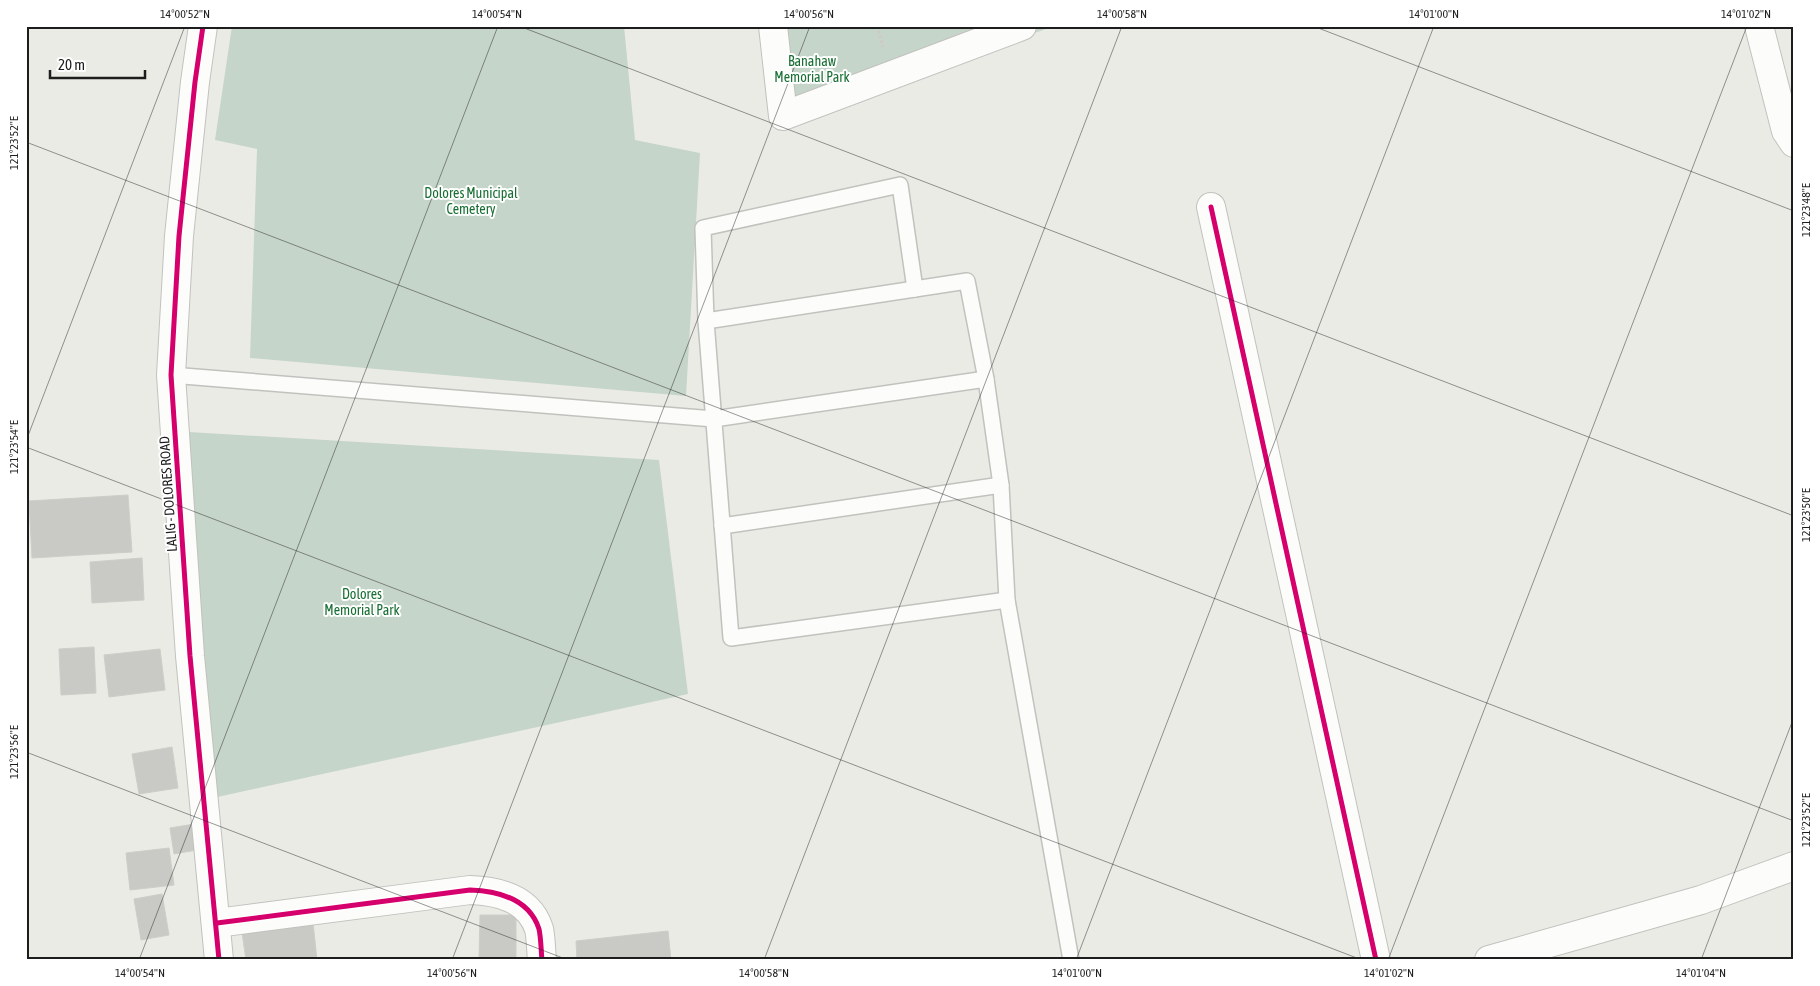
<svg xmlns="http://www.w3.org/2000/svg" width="1820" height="986" font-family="'Asap Condensed',sans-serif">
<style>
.cemetery{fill:#c6d5c9}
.building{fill:#c9c9c6;stroke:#cecdc8}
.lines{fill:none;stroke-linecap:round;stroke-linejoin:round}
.service-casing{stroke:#c1c1be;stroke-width:18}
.minor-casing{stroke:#c1c1be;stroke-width:30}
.tertiary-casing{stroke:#c1c1be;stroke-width:30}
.path{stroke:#d0c8c4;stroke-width:3;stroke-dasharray:2.5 2.5;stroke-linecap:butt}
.service{stroke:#fcfcfb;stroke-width:15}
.minor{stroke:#fcfcfb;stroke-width:28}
.tertiary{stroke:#fcfcfb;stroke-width:28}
.cycleway-casing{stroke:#fff;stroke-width:8}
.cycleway{stroke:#d6006c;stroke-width:5}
.ticks{fill:none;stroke:#1d1d1d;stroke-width:1;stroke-opacity:0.45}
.labels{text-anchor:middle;stroke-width:4;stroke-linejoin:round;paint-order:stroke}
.park-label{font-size:14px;fill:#176e32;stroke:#fff}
.street-label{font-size:14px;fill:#1d1d1d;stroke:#fff}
.neatline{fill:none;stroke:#1d1d1d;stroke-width:2}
.ticks-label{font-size:12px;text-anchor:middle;fill:#1d1d1d}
</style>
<rect width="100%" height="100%" fill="#ebebe6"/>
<g class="cemetery">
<path d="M232,26H624L635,140L700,153L686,396L250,358L257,149L215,140Z"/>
<path d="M763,26H1054L777,127Z"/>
<path d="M189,432L659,460L688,694L213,798Z"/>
</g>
<g class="building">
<path d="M128,495L132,552L32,558L29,501Z"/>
<path d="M142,558L144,600L92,603L90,562Z"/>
<path d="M94,647L96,693L61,695L59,649Z"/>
<path d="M160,649L165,690L109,697L104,655Z"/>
<path d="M172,747L178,788L139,794L132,754Z"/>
<path d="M194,824L197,850L174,854L170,828Z"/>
<path d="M169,848L174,885L130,890L126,853Z"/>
<path d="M162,894L169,935L141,940L134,899Z"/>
<path d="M480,915H516V960H479Z"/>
<path d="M313,923L317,960H246L242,932Z"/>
<path d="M668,931L671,960H577L576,941Z"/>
</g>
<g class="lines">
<defs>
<g id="service">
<path d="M915,289L900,185L703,228L706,321L731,638L1007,600"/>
<path d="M706,321L967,281L986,379L1001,485L1007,600L1071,960"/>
<path d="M171,375L714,419L986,379"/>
<path d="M722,526L1001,485"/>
</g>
<g id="minor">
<path d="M773,26L783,116L1022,26"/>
<path d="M1759,26L1786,131L1794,143"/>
<path d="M1211,207L1376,960"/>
<path d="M217,923L470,890C498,891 529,898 539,929C541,938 541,950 542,960"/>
<path d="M1489,960L1701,900L1794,866"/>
</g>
<path id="tertiary" d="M203,26L195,82L179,236L171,375L190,656L219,960"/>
</defs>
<use href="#service" class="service-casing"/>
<use href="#minor" class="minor-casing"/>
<use href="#tertiary" class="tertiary-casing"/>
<path class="path" d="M877,26L883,47"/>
<use href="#service" class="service"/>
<use href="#minor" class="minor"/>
<use href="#tertiary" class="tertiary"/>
<defs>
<g id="cycleway">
<path d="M203,26L195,82L179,236L171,375L190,656L219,960"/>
<path d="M1211,207L1376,960"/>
<path d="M217,923L470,890C498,891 529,898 539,929C541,938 541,950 542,960"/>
</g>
</defs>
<use href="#cycleway" class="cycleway-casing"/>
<use href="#cycleway" class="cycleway"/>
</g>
<path class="ticks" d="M519,26L1794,516M1313,26L1794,211M26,142L1794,821M26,441L185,26M26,447L1362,960M26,752L568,960M139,960L498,26M452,960L810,26M764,960L1122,26M1076,960L1434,26M1388,960L1747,26M1701,960L1794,717"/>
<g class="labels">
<g class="park-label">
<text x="812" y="66">Banahaw<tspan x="812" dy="16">Memorial Park</tspan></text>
<text x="471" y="198">Dolores Municipal<tspan x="471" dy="16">Cemetery</tspan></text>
<text x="362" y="599">Dolores<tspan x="362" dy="16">Memorial Park</tspan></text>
</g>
<g class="street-label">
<text transform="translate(168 494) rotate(-94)" y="5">LALIG - DOLORES ROAD</text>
</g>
</g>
<rect width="1820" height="986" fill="none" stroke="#ffffff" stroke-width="55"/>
<path d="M50 70v8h95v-8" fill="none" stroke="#1d1d1d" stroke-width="2.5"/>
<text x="58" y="70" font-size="15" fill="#1d1d1d" stroke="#ffffff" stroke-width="4" paint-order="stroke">20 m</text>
<rect x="28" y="28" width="1764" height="930" class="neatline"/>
<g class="ticks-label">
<text x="185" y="18">14°00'52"N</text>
<text x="497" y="18">14°00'54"N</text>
<text x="809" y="18">14°00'56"N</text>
<text x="1122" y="18">14°00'58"N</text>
<text x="1434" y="18">14°01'00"N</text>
<text x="1746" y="18">14°01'02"N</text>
<text transform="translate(14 143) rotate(-90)" y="4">121°23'52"E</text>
<text transform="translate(1806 210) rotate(-90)" y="4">121°23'48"E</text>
<text transform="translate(14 447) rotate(-90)" y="4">121°23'54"E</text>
<text transform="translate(1806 515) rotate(-90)" y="4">121°23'50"E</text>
<text transform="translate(14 752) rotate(-90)" y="4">121°23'56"E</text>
<text transform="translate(1806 820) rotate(-90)" y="4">121°23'52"E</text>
<text x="140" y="977">14°00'54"N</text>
<text x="452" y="977">14°00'56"N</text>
<text x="764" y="977">14°00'58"N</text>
<text x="1077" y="977">14°01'00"N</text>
<text x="1389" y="977">14°01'02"N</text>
<text x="1701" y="977">14°01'04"N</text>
</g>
</svg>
